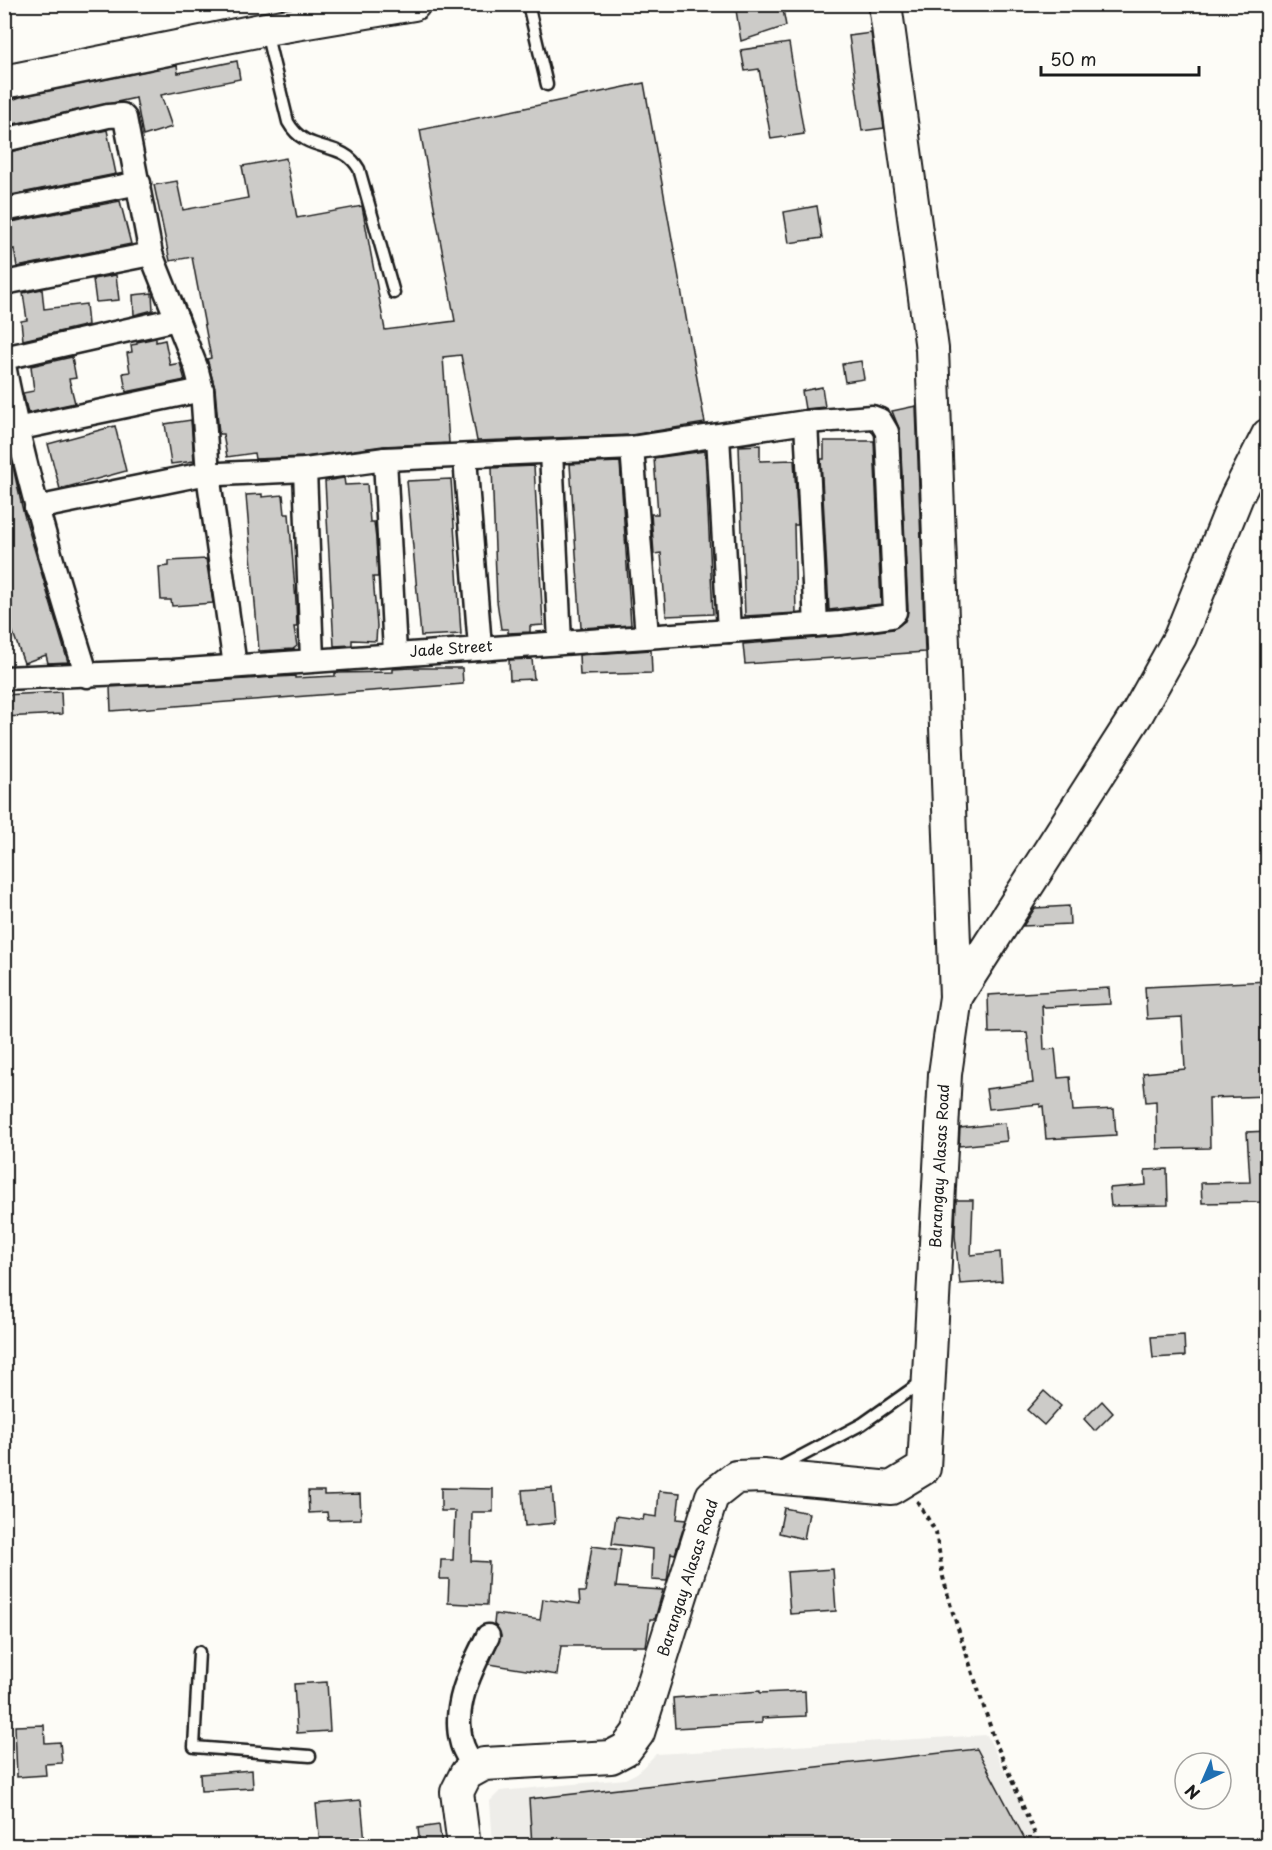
<svg xmlns="http://www.w3.org/2000/svg" width="1272" height="1850" font-family="'Playpen Sans',sans-serif">
<style>
.built{fill:#eeede9}
.building{fill:#cccbc8;stroke:#1c1c1c;stroke-width:1.5}
.lines{fill:none;stroke-linecap:round;stroke-linejoin:round}
.lane-casing{stroke:#1c1c1c;stroke-width:15}
.street-casing{stroke:#1c1c1c;stroke-width:27}
.secondary-casing{stroke:#1c1c1c;stroke-width:36}
.path{stroke:#1c1c1c;stroke-width:4;stroke-dasharray:4.5 4.5;stroke-linecap:butt}
.lane{stroke:#fdfcf7;stroke-width:10}
.street{stroke:#fdfcf7;stroke-width:22}
.secondary{stroke:#fdfcf7;stroke-width:32}
.labels{text-anchor:middle;stroke-width:5;stroke-linejoin:round;paint-order:stroke}
.street-label{font-size:15px;fill:#1c1c1c;stroke:#fdfcf7}
</style>
<rect width="100%" height="100%" fill="#fdfcf7"/>
<filter id="ink" filterUnits="userSpaceOnUse"><feTurbulence type="fractalNoise" baseFrequency=".0167" numOctaves="2"/><feDisplacementMap in="SourceGraphic" scale="12" xChannelSelector="R" yChannelSelector="G"/><feConvolveMatrix kernelMatrix="1 2 1 2 8 2 1 2 1" color-interpolation-filters="sRGB"/></filter>
<g filter="url(#ink)">
<path class="built" d="M987,1735L1040,1845H493L490,1801L500,1791L625,1779L637,1773L656,1754Z"/>
<g class="building">
<path d="M735,4H782L786,26L741,41Z"/>
<path d="M871,33L884,128L862,131L849,36Z"/>
<path d="M789,43L804,134L771,139L759,69L745,71L741,50Z"/>
<path d="M237,61L240,79L161,95L172,127L143,136L136,98L4,126V103L20,97L177,65L178,73Z"/>
<path d="M644,83L705,423L631,435L477,441L461,355L443,357L449,443L383,446L304,457L255,459L254,453L227,457L223,434H219L215,389L207,359L211,358L192,257L170,261L154,185L177,181L183,210L248,198L242,166L286,158L297,218L362,206L385,330L455,321L420,130Z"/>
<path d="M107,130L116,174L6,196L4,153Z"/>
<path d="M120,201L131,244L17,267L14,249L4,251V232H10L11,222Z"/>
<path d="M817,206L822,238L789,243L784,212Z"/>
<path d="M116,275L119,300L96,302L93,279Z"/>
<path d="M42,289L44,309L86,304L88,325L23,340L21,321L27,320L23,293Z"/>
<path d="M152,293L153,310L134,315L133,295Z"/>
<path d="M156,338V342L165,340L170,365L180,363L185,380L126,392L123,373L130,372L127,353L132,352L131,345L137,344V342Z"/>
<path d="M72,357L76,378L69,379L75,403L28,413L23,393L34,391L31,366Z"/>
<path d="M861,361L864,379L845,382L842,364Z"/>
<path d="M822,387L825,407L805,409L802,391Z"/>
<path d="M916,406L925,652L745,664L743,644L841,636L893,629L905,621L908,611L900,431L892,411Z"/>
<path d="M191,420L194,461L171,464L165,424Z"/>
<path d="M115,426L126,471L60,489L48,444Z"/>
<path d="M824,441H874L881,604L829,610L821,459H824Z"/>
<path d="M760,445V461L794,460L798,525H794L796,613L745,616L739,446Z"/>
<path d="M705,451L713,614L666,616L661,553L654,554L651,514H658L654,458Z"/>
<path d="M10,454L23,511L68,662L48,663L46,655L24,663L4,608V455Z"/>
<path d="M620,462L631,625L581,628L570,464Z"/>
<path d="M534,466L543,625L530,626V632L508,633V629H501L497,601L492,468Z"/>
<path d="M344,478L345,485L367,484L370,522H374L376,539L378,577H373L377,626L376,641L352,640V645L334,646L325,481Z"/>
<path d="M451,479L461,634L421,636L407,481Z"/>
<path d="M262,494V497L283,495L285,514H289L296,602L297,627H294L297,646L293,649L259,651L246,495Z"/>
<path d="M206,559L213,603L172,606L171,600H161L159,567L169,566V561Z"/>
<path d="M651,650L652,673L580,675L579,655Z"/>
<path d="M532,659L534,679L510,680L509,660Z"/>
<path d="M411,668H462L463,684L111,711L110,687L295,676V678L335,676V673L393,672V669Z"/>
<path d="M61,692L62,714L4,717V695Z"/>
<path d="M1069,906L1070,924L1023,926L1035,908Z"/>
<path d="M1268,981V1096L1209,1098L1210,1148L1157,1149L1156,1101L1146,1102L1143,1073L1185,1069L1182,1017L1147,1019L1145,987Z"/>
<path d="M1109,988L1110,1004L1045,1007L1042,1005L1044,1050L1055,1049L1058,1078L1070,1077L1073,1111L1114,1109L1116,1135L1046,1139L1043,1106L1040,1107V1104L989,1109L986,1089L1033,1083L1027,1032L989,1033L988,995Z"/>
<path d="M1005,1123L1007,1141L959,1146L960,1128Z"/>
<path d="M1268,1131V1202L1202,1203L1201,1183L1250,1182L1247,1132Z"/>
<path d="M1167,1169L1168,1205L1111,1206L1109,1188L1146,1185L1145,1170Z"/>
<path d="M956,1200H973L971,1255L1000,1252L1002,1281L960,1284L955,1236Z"/>
<path d="M1184,1335L1185,1356L1153,1358L1151,1337Z"/>
<path d="M1044,1391L1061,1406L1044,1425L1027,1410Z"/>
<path d="M1102,1401L1113,1413L1095,1431L1084,1419Z"/>
<path d="M441,1488L493,1489V1512H472L471,1561L489,1562L487,1605L448,1603L449,1579H440L441,1560H453L455,1511H441Z"/>
<path d="M552,1488L555,1523L525,1526L522,1490Z"/>
<path d="M308,1491H324V1495L360,1494L361,1519L328,1520L327,1512L309,1513Z"/>
<path d="M659,1491L680,1493L677,1519L686,1520L675,1554L671,1553L667,1581L652,1580L653,1549L612,1544L616,1516L643,1520L644,1515L657,1517Z"/>
<path d="M784,1508L809,1513L804,1539L779,1533Z"/>
<path d="M592,1546L621,1550L616,1587L663,1590L655,1619H650L646,1646H561L557,1675L489,1664L501,1636L494,1624L495,1614L540,1620L543,1599L580,1604L579,1592H585Z"/>
<path d="M833,1569L836,1611L790,1614L787,1572Z"/>
<path d="M327,1682L330,1731L297,1733L294,1684Z"/>
<path d="M760,1691V1693L805,1691L806,1716L762,1718V1723L675,1728L673,1698Z"/>
<path d="M44,1725L45,1743L60,1742L62,1763L45,1764L46,1775L17,1777L15,1726Z"/>
<path d="M977,1749L1028,1845H532L529,1799Z"/>
<path d="M252,1770L253,1788L201,1791L200,1774Z"/>
<path d="M361,1800L365,1842L320,1845L316,1804Z"/>
<path d="M439,1825L442,1845H420L418,1828Z"/>
</g>
<g class="lines">
<defs>
<g id="lane">
<path d="M528,4L547,85"/>
<path d="M266,32L288,122C307,156 341,138 359,169L394,293"/>
<path d="M777,1469L862,1424L923,1381"/>
<path d="M199,1652L194,1747L310,1756"/>
</g>
<g id="street">
<path d="M4,140L108,116L122,115L125,118L151,254L196,367L202,390L208,474L235,666"/>
<path d="M4,210L139,183"/>
<path d="M4,283L151,254"/>
<path d="M4,358L177,319"/>
<path d="M4,365C24,471 55,573 87,676"/>
<path d="M806,422L816,625"/>
<path d="M16,429L202,390"/>
<path d="M718,436L729,631"/>
<path d="M632,448L647,636"/>
<path d="M551,452L560,642"/>
<path d="M465,458L480,647"/>
<path d="M385,459L395,653"/>
<path d="M305,470L312,659"/>
<path d="M4,678L173,671L840,623L891,616L895,612L887,432L880,420L872,417L806,422L632,448L385,459L305,470L198,475L36,508"/>
<path d="M475,1769C471,1761 464,1752 462,1744C451,1706 472,1668 488,1636"/>
</g>
<g id="secondary">
<path d="M4,82L266,29L414,4"/>
<path d="M956,997L1137,714L1180,637L1237,496L1268,435"/>
<path d="M464,1846L457,1792L466,1774L484,1764L611,1757L626,1749L638,1733L712,1496L736,1477L763,1476L891,1488L924,1468L945,1074L956,997L932,349L885,4"/>
</g>
</defs>
<use href="#lane" class="lane-casing"/>
<use href="#street" class="street-casing"/>
<use href="#secondary" class="secondary-casing"/>
<path class="path" d="M917,1501L936,1532L943,1577L951,1607L995,1741L1040,1846"/>
<use href="#lane" class="lane"/>
<use href="#street" class="street"/>
<use href="#secondary" class="secondary"/>
</g>
</g>
<g class="labels">
<g class="street-label">
<text transform="translate(451 649) rotate(-4)" y="5">Jade Street</text>
<text transform="translate(940 1166) rotate(-87)" y="5">Barangay Alasas Road</text>
<text transform="translate(688 1578) rotate(-72)" y="5">Barangay Alasas Road</text>
</g>
</g>
<rect width="1272" height="1850" fill="none" stroke="#fdfcf7" stroke-width="24"/>
<rect x="12" y="12" width="1248" height="1826" fill="none" stroke="#1c1c1c" stroke-width="2" filter="url(#ink)"/>
<g transform="translate(1203 1781) rotate(224)"><circle r="28" fill="#fdfcf7" stroke="#a3a29f" stroke-width="1.5"/>
<path d="M0-4.5L10 22L0 15L-10 22Z" fill="#1f6fb2"/>
<text y="-9" font-size="16" font-weight="bold" text-anchor="middle" fill="#1c1c1c">N</text>
</g>
<path d="M1041 66v9h158v-9" fill="none" stroke="#1c1c1c" stroke-width="3"/>
<text x="1050" y="66" font-size="18" fill="#1c1c1c" stroke="#fdfcf7" stroke-width="4.5" paint-order="stroke">50 m</text>
</svg>
